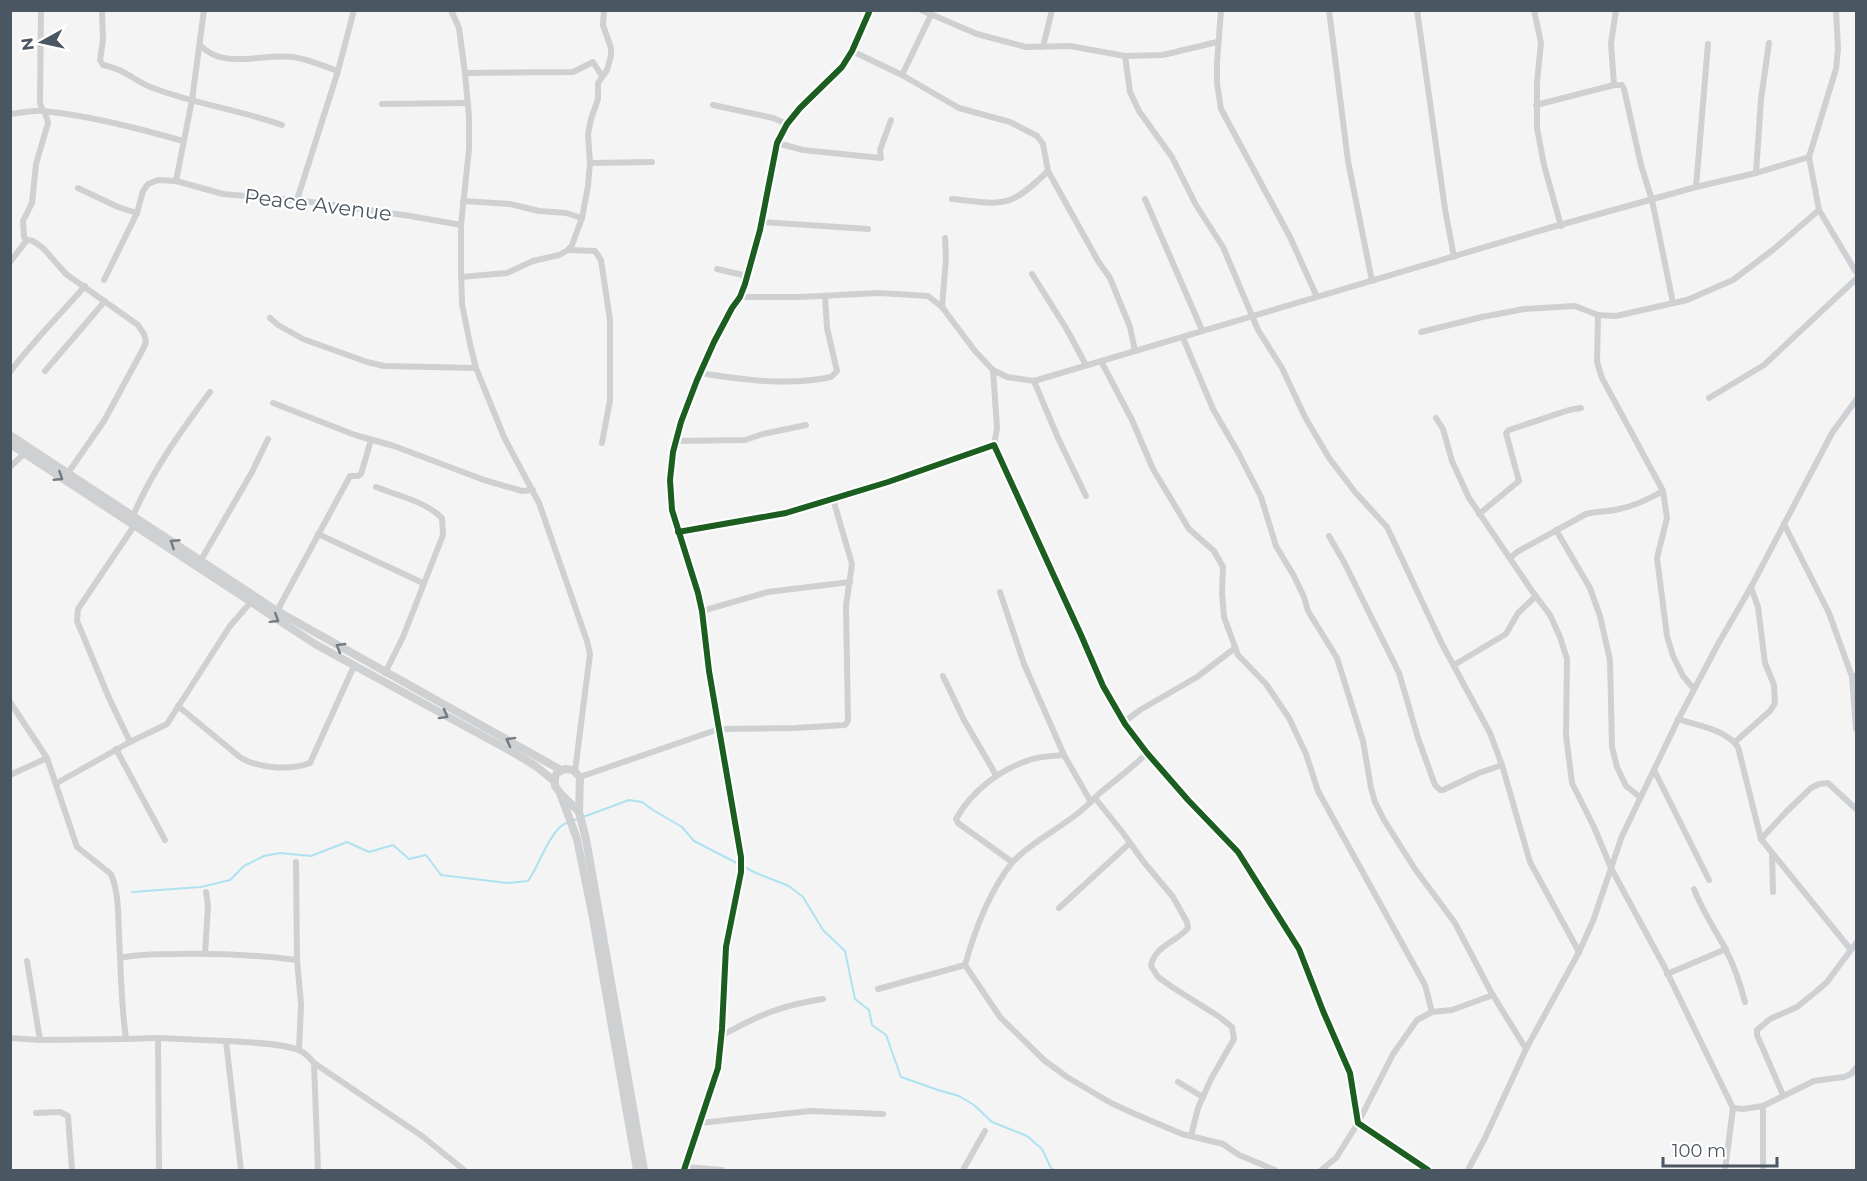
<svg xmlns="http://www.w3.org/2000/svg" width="1867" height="1181" font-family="Montserrat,sans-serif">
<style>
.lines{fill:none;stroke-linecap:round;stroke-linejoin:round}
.stream{stroke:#aee2f0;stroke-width:2}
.minor{stroke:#ced0d2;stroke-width:6}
.tertiary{stroke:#ced0d2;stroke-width:8}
.cycleway-casing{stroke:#fff;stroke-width:10}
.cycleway{stroke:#1b5e20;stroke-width:6}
.oneway{stroke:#727b83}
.labels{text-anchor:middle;stroke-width:4.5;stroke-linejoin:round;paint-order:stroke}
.street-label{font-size:21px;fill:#4a5661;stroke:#fff}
</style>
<rect width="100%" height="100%" fill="#f4f4f4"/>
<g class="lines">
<g class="stream">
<path d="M583,817L629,800L642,802L653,810L682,827L694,841L756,873L789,886L803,897L823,930L845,951L855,999L869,1010L872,1025L886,1035L901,1077L938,1090L959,1096L974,1105L992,1122L1027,1136L1042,1149L1051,1168L1054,1170"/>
<path d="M132,892L201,887L230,880L244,866L264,856L280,853L311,856L347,842L369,852L393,845L409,859L426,855L441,875L507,883L528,881C540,864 545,842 560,827C564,823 572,821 577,819"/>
</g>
<g class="minor">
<path d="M451,10L459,28L465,73L469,117V149L461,225V268L462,304L470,344L476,368L504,437L539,503L587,641L590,654L575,771"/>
<path d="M921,10L977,34L1026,47L1070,46L1125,56L1163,55L1217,42"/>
<path d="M1221,10L1217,63V83L1221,109L1290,237L1317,297"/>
<path d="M1329,10L1348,161L1372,281"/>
<path d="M1417,10L1445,209L1454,257"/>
<path d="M1534,10L1541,43L1537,82V128L1544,165L1561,226"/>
<path d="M1836,10L1838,49L1836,69L1809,157L1819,210L1856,272"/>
<path d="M102,12L103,40L100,60L103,65C125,69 134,81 153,88C195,104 240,110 282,125"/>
<path d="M201,46C224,70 263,53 293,57C308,59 323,66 338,71"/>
<path d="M1043,47L1052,10"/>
<path d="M852,51L902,75L959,108L1010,122L1037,136L1043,144L1048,171L1098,261L1110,278L1130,327L1135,351"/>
<path d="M1125,56L1130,92L1139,111L1172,157L1196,205L1223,247L1258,330L1282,368L1305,417L1329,458L1355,492L1387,527L1442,644L1490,733L1502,765L1530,862L1579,952"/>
<path d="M465,73L573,72L593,62L602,76"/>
<path d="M902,75L931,15"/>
<path d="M1614,85L1611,43L1616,10"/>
<path d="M382,104L468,103"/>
<path d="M713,105L773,118L787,124"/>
<path d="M1536,105L1614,85H1622L1624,89L1641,165L1652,200L1673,303"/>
<path d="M10,114C21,113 33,110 43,111C91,116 137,128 183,141"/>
<path d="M777,143L803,150L881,158L880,150L891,120"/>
<path d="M590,163L652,162"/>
<path d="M1756,173L1761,99L1769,43"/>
<path d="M176,181L192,100L204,10"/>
<path d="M1696,187L1708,44"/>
<path d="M78,188L118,207L137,213"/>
<path d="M952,199C1004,204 1008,210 1048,171"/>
<path d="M1145,199L1202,330"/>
<path d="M297,200L338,71L354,10"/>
<path d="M463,201L510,204L539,211L566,213L582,218"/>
<path d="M761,222L868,229"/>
<path d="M27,240L24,237L23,221L32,203L36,164L48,123C47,115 42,110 40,103L41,10"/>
<path d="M568,250L595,251L601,260L610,320V400L602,443"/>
<path d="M10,262L27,240L33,241L43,248L66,274L138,325L144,334L146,342L143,349L104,421L68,473"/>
<path d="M717,269L747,276"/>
<path d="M1032,274L1066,328L1086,365"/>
<path d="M461,277L507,273L533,261L559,255L568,250L572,245L582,218L588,186L590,163L588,134L591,119L598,99V83L607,70L611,56V48L603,25L604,10"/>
<path d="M104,280L137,213L143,191L148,184L158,180L176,181L223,194L297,200L410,216L461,225"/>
<path d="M740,297H800L879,293L928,296L942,307L975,351L993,370L1007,377L1034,381L1549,228L1696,187L1756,173L1809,157"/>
<path d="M942,307L946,259L945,238"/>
<path d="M1598,315L1597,362L1602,378L1663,491L1667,518L1657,558L1667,636L1673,656L1683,676L1694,689"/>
<path d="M270,318L278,325L303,339L367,362L384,366L476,368"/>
<path d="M1421,332L1482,317L1524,309L1575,306L1598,315L1616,316L1687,300L1733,280L1774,249L1819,210"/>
<path d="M1183,338L1213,409L1239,454L1261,497L1276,546L1294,576L1304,597L1308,611L1337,658L1363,741L1371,788L1375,802L1384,820L1415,869L1455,923L1491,992L1526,1049"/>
<path d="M1101,361L1132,420L1153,469L1189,529L1214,551L1223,567L1222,593L1224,617L1238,655L1266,684L1289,718L1306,754L1318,791L1425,985L1432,1012"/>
<path d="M993,370L997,428L994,445"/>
<path d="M45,371L105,301"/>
<path d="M10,372C33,341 60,315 85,286"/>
<path d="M700,373C743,380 789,386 831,377L837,371L827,328L825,296"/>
<path d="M1034,381L1058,438L1086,496"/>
<path d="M1709,398L1764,365L1856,279"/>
<path d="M273,403L355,435L394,446L484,480L522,491L533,490"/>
<path d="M1436,418L1443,429L1452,461L1469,498L1532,591L1550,615L1560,637L1567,659L1566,735L1572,783L1594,827L1611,868L1664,966L1733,1108L1725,1170"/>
<path d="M676,441L745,440L763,434L806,425"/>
<path d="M10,467L24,454"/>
<path d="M376,487C398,496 425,501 442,518L443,535L403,637L385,673"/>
<path d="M1479,514L1519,481L1506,433L1509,430L1569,410L1581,408"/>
<path d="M133,516C152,471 181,431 210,392"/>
<path d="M1784,524L1829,613L1851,674L1852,676H1856"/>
<path d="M1556,530L1590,588L1600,616L1610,660L1612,747L1617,767L1626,786L1640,797"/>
<path d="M678,532L786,513L888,482L994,445L1081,635L1103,686L1125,724L1147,753L1188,800L1238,852L1299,949L1323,1011L1350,1073L1358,1123L1428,1170"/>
<path d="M318,534L423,583"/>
<path d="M1329,536L1344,562L1399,673L1418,738L1435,785L1440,790H1443L1479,773L1502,765"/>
<path d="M1510,558L1517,552L1586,514C1597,511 1608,512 1619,509C1635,506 1649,499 1663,491"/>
<path d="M201,560L252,472L268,439"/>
<path d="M1000,592L1024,664L1064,755L1091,802"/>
<path d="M277,611L350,476H358L361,474L371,440"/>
<path d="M702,611L768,592L850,582"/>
<path d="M1454,665L1506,634L1518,613L1536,596"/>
<path d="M943,676L964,720L996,775"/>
<path d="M1852,676L1856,729"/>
<path d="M10,702L47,758L77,847L111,874C119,893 118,915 119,935C121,970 121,1004 126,1039L158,1038"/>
<path d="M178,706L241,758C259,768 290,771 310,763L354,666"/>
<path d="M1678,719C1699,726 1725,729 1738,747L1761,839L1851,950"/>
<path d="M1124,722L1140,710L1197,677L1235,648"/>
<path d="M130,742L109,698L77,621L78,609L134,526"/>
<path d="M1735,742L1770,711L1775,703L1774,685L1765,663L1758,607L1751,587"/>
<path d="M116,749L165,840"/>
<path d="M1147,753C1133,767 1117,779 1101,792C1093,799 1086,807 1077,814C1058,829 1026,846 1011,864C988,894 975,929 965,965L1000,1017L1045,1061L1067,1077L1111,1103L1135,1114L1182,1134L1223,1144L1239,1155L1275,1170"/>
<path d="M1654,770L1709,880"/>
<path d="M10,775L47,758"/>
<path d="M580,777L719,729L795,728L845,725L848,721L846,606L852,564L833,499"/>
<path d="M57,783L130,742L167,724L230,626L250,603"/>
<path d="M1095,798L1123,833L1143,861L1173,897L1187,922L1188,928C1177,942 1154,946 1151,966L1158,977L1172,987L1218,1016L1232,1027L1234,1039L1211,1079L1198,1108L1191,1136"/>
<path d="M1761,839L1787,811L1811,788L1819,784L1828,783L1856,809"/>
<path d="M1772,853L1773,892"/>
<path d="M296,862L297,960L301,1004L299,1050"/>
<path d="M1012,862L958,823L956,819C972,790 1001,769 1032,759C1042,756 1054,756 1064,755"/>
<path d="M1694,889C1702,910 1714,928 1725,948C1734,965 1740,983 1745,1002"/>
<path d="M1059,908L1130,843"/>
<path d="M205,954L208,905L206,892"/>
<path d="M120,958C138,954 157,954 176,954C217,953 257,955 297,960"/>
<path d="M27,961L40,1040"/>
<path d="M1667,974L1726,949"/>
<path d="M878,989L965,965"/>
<path d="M721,1036C757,1016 781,1005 823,999"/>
<path d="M10,1038L40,1040L126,1039"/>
<path d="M314,1063L318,1170"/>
<path d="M1178,1082L1203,1097"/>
<path d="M1783,1095L1757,1035V1030L1770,1019L1797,1007L1818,990L1827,982L1856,943"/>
<path d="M1733,1108L1743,1109L1763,1106L1814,1081L1844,1077L1851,1074L1856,1068"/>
<path d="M36,1113L60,1112L68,1116L72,1170"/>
<path d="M700,1123L810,1111L883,1114"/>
<path d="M686,1167L722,1170"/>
<path d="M159,1170L158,1038L226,1041"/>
<path d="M241,1170L226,1041C247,1042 280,1043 299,1050C305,1053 310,1058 314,1063L422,1136L464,1170"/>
<path d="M684,1170L718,1068L722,1029L726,947L741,872V857L709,671L702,611L698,593L672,510L670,480L673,452L681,422L697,380L714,342L732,308L740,297L745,284L760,230L777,143L787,124L800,108L842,67L852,51L870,10"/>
<path d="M963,1170L985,1131"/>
<path d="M1321,1170L1336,1158L1358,1123L1393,1054L1417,1020L1432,1012L1452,1010L1493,995"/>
<path d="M1468,1170L1485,1138L1526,1049L1579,952L1593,921L1622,836L1677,722L1718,644L1751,587L1832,433L1856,400"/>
<path d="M1763,1170V1106"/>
</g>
<g class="tertiary">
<path d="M10,435L277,611L561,770"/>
<path d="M10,444L315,644L516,754L537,767L554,781"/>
<path d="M560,793L579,812L580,777L573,770L565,769L557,773L555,777V786L560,793L577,839L593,918L637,1170"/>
<path d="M579,812L586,839L644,1170"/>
</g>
<defs>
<g id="cycleway">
<path d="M678,532L786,513L888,482L994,445L1081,635L1103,686L1125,724L1147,753L1188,800L1238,852L1299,949L1323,1011L1350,1073L1358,1123L1428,1170"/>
<path d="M684,1170L718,1068L722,1029L726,947L741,872V857L709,671L702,611L698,593L672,510L670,480L673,452L681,422L697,380L714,342L732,308L740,297L745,284L760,230L777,143L787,124L800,108L842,67L852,51L870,10"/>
</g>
</defs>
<use href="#cycleway" class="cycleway-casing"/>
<use href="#cycleway" class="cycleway"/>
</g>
<defs><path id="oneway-chevron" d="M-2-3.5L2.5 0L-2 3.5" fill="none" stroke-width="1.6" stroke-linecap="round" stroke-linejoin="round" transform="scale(1.5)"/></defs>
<g class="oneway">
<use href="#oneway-chevron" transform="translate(59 477) rotate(33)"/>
<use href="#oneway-chevron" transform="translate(174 543) rotate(-147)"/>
<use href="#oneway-chevron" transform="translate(275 619) rotate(32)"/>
<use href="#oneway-chevron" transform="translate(340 647) rotate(-150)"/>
<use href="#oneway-chevron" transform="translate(444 715) rotate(29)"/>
<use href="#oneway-chevron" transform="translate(510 741) rotate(-151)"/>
</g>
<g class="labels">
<g class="street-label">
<text transform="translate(318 205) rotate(7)" y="7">Peace Avenue</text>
</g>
</g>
<rect width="1867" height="1181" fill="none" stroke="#4a5661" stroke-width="24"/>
<g transform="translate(42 42) rotate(262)" stroke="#ffffff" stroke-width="4.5" paint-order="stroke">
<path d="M0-4.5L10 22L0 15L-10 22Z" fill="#4a5661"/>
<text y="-9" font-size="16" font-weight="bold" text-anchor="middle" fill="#4a5661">N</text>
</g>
<path d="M1663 1157v9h114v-9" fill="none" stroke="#4a5661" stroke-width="3"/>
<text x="1672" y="1157" font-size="18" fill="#4a5661" stroke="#ffffff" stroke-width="4.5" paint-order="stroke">100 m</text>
</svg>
